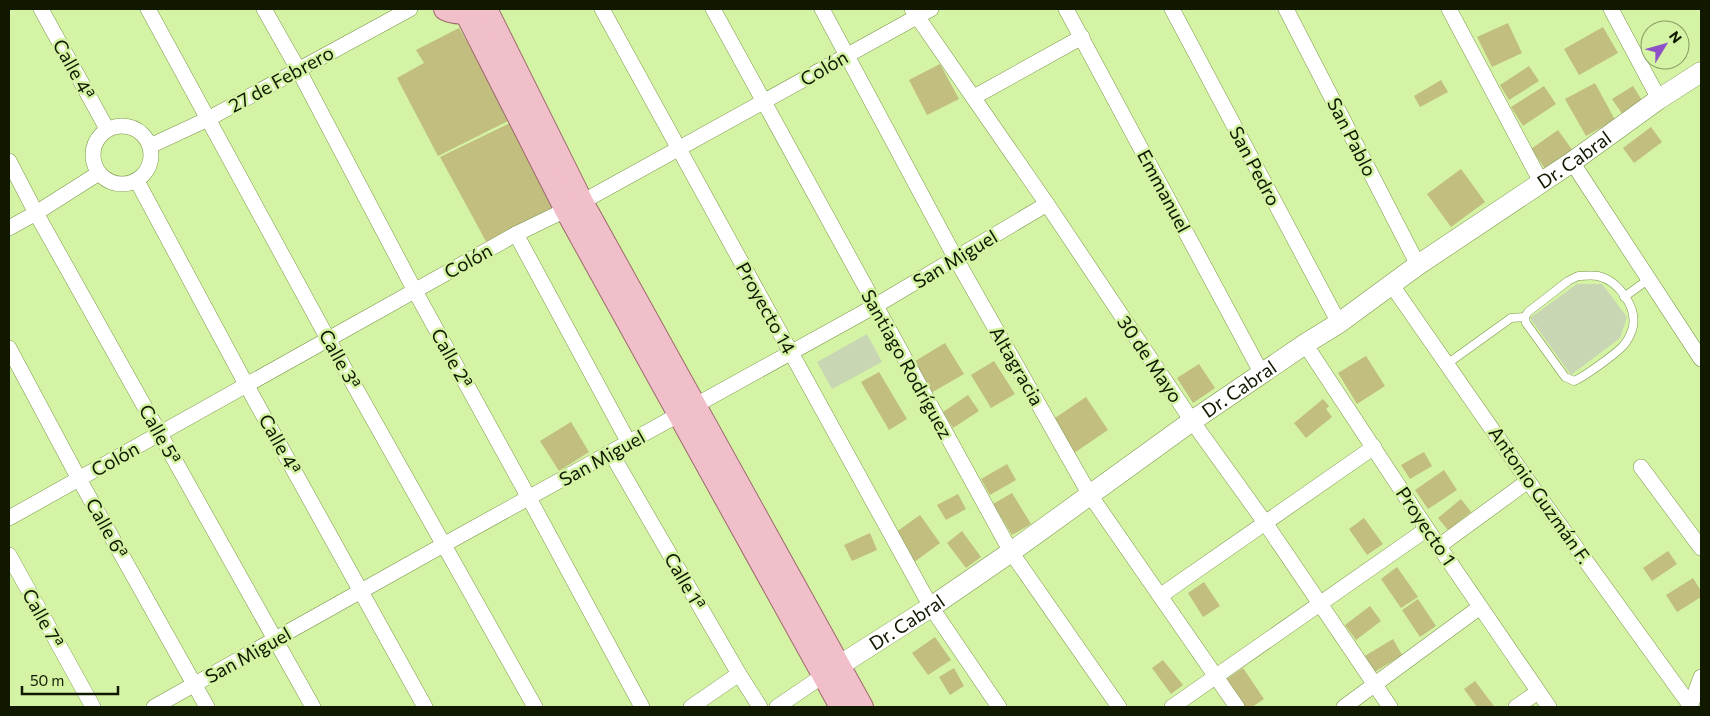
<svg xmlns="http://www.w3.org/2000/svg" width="1710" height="716" font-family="Commissioner,sans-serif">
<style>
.green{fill:#c8d6b3}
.building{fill:#c1be80}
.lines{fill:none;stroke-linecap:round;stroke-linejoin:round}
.lane-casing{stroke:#7c974b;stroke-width:9}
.street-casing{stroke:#7c974b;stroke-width:16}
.secondary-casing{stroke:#7c974b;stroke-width:21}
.primary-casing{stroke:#9c696c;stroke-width:24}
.lane{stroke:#fff;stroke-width:8}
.street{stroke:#fff;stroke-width:15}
.secondary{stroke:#fff;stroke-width:20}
.primary{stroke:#f1bfca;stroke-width:22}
.labels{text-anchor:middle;stroke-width:5;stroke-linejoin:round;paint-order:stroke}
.street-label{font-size:19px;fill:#101900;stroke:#d5f3a4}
</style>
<rect width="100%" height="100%" fill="#d5f3a4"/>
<g class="green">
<path d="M1577,284H1602L1627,317L1620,338L1571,375L1530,318Z"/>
<path d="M867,334L882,362L832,389L817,362Z"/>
</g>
<g class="building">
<path d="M1508,23L1522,53L1492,67L1477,37Z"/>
<path d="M1603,27L1618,53L1579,75L1564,49Z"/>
<path d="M459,28L512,119L438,156L397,78L424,63L416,50Z"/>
<path d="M940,64L959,99L927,115L909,80Z"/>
<path d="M1529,66L1539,81L1509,100L1500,85Z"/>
<path d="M1441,80L1448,92L1420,107L1414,96Z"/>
<path d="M1595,83L1615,120L1586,136L1565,99Z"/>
<path d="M1544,86L1556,104L1523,126L1511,107Z"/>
<path d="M1633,86L1643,102L1623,115L1612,99Z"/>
<path d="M514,121L561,205L488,245L440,157Z"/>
<path d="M1651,127L1662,142L1634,163L1623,148Z"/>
<path d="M1558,130L1573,151L1546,170L1531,149Z"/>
<path d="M1461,169L1485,202L1451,227L1427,194Z"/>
<path d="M945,343L964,374L931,393L912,363Z"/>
<path d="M1366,356L1385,386L1357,404L1338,373Z"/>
<path d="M994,361L1015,394L991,408L971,375Z"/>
<path d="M1199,364L1215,388L1193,403L1177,378Z"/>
<path d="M879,372L907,419L889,430L861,382Z"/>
<path d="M968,395L979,411L953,428L943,412Z"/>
<path d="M1086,397L1108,430L1074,453L1052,420Z"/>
<path d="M1323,399L1329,406L1326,409L1332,417L1306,438L1294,423Z"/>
<path d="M571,422L589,452L559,471L540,441Z"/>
<path d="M1424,452L1432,466L1410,479L1401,465Z"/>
<path d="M1007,464L1016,480L990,495L981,479Z"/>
<path d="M1444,470L1457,490L1428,509L1415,490Z"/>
<path d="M1012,493L1031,524L1012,535L993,504Z"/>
<path d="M958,494L966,509L946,520L937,505Z"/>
<path d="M1461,499L1471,512L1448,530L1438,518Z"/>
<path d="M920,515L940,543L913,563L892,535Z"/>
<path d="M1364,518L1383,544L1367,555L1349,529Z"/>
<path d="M962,531L981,557L966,568L947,543Z"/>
<path d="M870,533L877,550L852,561L844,545Z"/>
<path d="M1668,551L1677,564L1652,581L1643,568Z"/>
<path d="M1397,567L1418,597L1401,608L1381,579Z"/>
<path d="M1693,578L1701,591V597L1677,612L1666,595Z"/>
<path d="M1204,582L1220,606L1203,617L1188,593Z"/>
<path d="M1418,599L1436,626L1420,637L1402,610Z"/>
<path d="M1370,606L1381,621L1356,640L1345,625Z"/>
<path d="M935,637L951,660L928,675L912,653Z"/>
<path d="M1393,639L1402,655L1373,673L1363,657Z"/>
<path d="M1163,660L1183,685L1171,694L1152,668Z"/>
<path d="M954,668L964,686L950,695L939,677Z"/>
<path d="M1243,668L1264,699L1252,707H1242L1224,681Z"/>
<path d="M1475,681L1494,706L1492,707H1477L1464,689Z"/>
</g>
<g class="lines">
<defs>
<g id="lane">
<path d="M1578,276C1584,276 1592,275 1598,276C1619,281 1639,309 1632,330C1630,336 1626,343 1622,347C1614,355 1584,377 1574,381L1565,377L1526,323L1525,317L1528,312L1568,281Z"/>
<path d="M1624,297L1649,279"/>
<path d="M1447,364L1511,318L1525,317"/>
</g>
<g id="street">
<path d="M41,9L107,129"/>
<path d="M148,9L328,339L535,707"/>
<path d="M264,9L298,69L415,291L529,498L642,707"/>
<path d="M602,9L931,607L999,707"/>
<path d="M713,9L1011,552L1119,707"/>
<path d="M822,9L956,259L1090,495L1237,707"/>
<path d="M912,9L1047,204L1192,421L1266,524L1390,707"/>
<path d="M1066,9L1262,374"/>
<path d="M1172,9L1339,323"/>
<path d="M1286,9L1418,265"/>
<path d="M1449,9L1541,182"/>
<path d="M1611,9L1659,99"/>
<path d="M974,97L1082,37"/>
<circle cx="122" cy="155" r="29"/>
<path d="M150,146L208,119L410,9"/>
<path d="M9,161L36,213L313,707"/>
<path d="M1572,162L1701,359"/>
<path d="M137,181L247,386L425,707"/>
<path d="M9,228L36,213L99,173"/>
<path d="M516,234L629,443"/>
<path d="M1391,284L1528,481L1690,705"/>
<path d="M1305,344L1427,529L1549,707"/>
<path d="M9,348L79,479L207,707"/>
<path d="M611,453L739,674L760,707"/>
<path d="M1641,467L1701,548"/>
<path d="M9,518L516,234L582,202L931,9"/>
<path d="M1439,546L1528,481"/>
<path d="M9,555L93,707"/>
<path d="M1160,596L1374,447"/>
<path d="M154,707L445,544L875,306L1047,204"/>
<path d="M691,707L739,674"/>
<path d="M777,707L824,675"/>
<path d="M1172,707L1427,529"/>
<path d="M1344,707L1480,607"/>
<path d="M1516,707L1538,692"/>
<path d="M1690,707L1701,677"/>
</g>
<g id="secondary">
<path id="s1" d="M826,674L931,607L1011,552L1192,421L1305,344L1339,323L1418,265L1572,162L1659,99L1701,72"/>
</g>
<g id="primary">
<path d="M445,9C456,14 464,13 475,9"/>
<path d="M486,9L582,202L862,707"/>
<path d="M466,13L566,210L841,707"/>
</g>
</defs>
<use href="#lane" class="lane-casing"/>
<use href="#street" class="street-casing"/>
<use href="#secondary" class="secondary-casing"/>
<use href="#primary" class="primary-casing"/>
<use href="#lane" class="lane"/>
<use href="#street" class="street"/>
<use href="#secondary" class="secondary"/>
<use href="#primary" class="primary"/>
</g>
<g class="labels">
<g class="street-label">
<text transform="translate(824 68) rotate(-30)" y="7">Colón</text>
<text transform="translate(74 69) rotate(61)" y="7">Calle 4ª</text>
<text transform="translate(281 79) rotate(-29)" y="7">27 de Febrero</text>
<text transform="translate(1352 137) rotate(63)" y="7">San Pablo</text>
<text dy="7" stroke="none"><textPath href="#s1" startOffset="908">Dr. Cabral</textPath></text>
<text transform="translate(1255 166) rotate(62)" y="7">San Pedro</text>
<text transform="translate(1164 191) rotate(62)" y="7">Emmanuel</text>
<text transform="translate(955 259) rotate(-31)" y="7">San Miguel</text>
<text transform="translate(468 261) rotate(-29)" y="7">Colón</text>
<text transform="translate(766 308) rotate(61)" y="7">Proyecto 14</text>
<text transform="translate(452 358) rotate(61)" y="7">Calle 2ª</text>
<text transform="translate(340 359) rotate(61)" y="7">Calle 3ª</text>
<text transform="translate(1150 359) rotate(56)" y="7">30 de Mayo</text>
<text transform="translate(907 364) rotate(61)" y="7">Santiago Rodríguez</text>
<text transform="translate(1017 366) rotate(60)" y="7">Altagracia</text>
<text dy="7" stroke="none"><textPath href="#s1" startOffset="502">Dr. Cabral</textPath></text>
<text transform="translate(160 434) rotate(61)" y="7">Calle 5ª</text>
<text transform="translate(280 444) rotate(61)" y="7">Calle 4ª</text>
<text transform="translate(602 458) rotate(-29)" y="7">San Miguel</text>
<text transform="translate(115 459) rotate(-29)" y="7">Colón</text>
<text transform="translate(1540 495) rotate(55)" y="7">Antonio Guzmán F.</text>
<text transform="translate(1426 526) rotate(56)" y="7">Proyecto 1</text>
<text transform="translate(107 528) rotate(61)" y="7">Calle 6ª</text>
<text transform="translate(685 581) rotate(60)" y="7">Calle 1ª</text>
<text transform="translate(43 618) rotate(61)" y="7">Calle 7ª</text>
<text dy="7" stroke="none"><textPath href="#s1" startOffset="96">Dr. Cabral</textPath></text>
<text transform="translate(248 655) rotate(-29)" y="7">San Miguel</text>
</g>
</g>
<rect width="1710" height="716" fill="none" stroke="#101900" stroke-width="20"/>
<g transform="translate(1665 45) rotate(53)"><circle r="24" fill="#d5f3a4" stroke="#869c62"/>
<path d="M0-4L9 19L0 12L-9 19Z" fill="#8e50c6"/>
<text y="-8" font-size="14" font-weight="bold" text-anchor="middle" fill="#101900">N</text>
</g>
<path d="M22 686v8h96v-8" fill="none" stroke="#101900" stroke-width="2.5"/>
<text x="30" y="686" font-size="15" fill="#101900" stroke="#d5f3a4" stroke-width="4" paint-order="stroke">50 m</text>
</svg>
